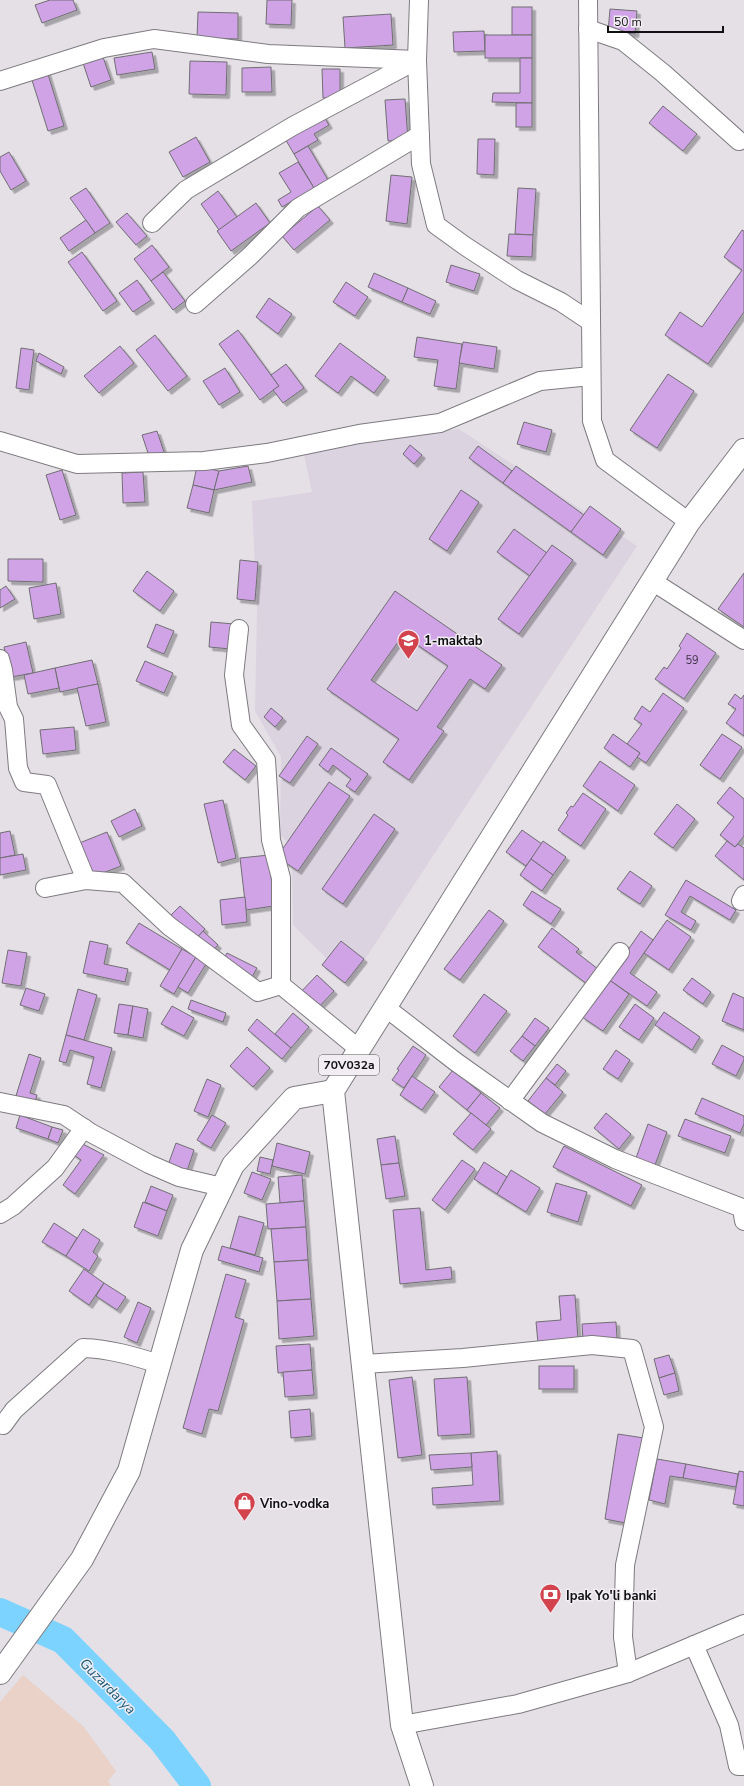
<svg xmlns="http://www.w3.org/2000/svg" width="744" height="1786" font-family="'Nunito Sans',sans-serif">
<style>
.commercial{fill:#ead2c9}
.built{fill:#dbd3e0}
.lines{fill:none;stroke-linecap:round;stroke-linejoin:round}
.river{stroke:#7dd3ff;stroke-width:28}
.building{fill:#cfa3e6;stroke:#716e73;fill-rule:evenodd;filter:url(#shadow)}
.minor-casing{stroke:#7e7b80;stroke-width:20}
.tertiary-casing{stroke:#7e7b80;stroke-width:24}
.primary-casing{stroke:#7e7b80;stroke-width:24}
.minor{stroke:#fff;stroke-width:18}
.tertiary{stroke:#fff;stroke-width:22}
.primary{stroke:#fff;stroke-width:22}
.labels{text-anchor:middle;stroke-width:3;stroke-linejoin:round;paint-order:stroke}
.number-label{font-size:11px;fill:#403446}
.shield{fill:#f1edf3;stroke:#545255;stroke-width:1}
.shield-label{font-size:12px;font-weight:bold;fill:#100f11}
.poi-label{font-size:13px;font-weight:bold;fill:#100f11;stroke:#f1edf3;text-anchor:start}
.water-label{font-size:14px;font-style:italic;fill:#165977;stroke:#f1edf3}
</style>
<defs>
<filter id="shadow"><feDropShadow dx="3.5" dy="3.5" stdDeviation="0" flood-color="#0004"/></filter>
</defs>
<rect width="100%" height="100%" fill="#e4e0e6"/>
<path class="commercial" d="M23,1675L83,1726L116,1771L108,1781L111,1786H0V1702Z"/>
<path class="built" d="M459,429L637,546L350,982L293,925L292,865L279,853L287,842L280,835L281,757L255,711L257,609L252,501L312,492L303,450Z"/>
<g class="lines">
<path class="river" d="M0,1612L63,1640L162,1740L197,1786"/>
</g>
<g class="building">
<path d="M50,0H73L77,10L42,23L35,5Z"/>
<path d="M267,0H292L291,25L266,24Z"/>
<rect x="512" y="7" width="20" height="28"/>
<path d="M610,9L637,11L635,34L608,32Z"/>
<path d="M198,12L238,13V39L197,38Z"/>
<path d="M391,14L393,45L345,48L343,17Z"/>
<path d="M484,31L485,51L454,52L453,32Z"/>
<rect x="485" y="35" width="47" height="23"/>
<path d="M152,52L155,69L117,75L114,58Z"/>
<path d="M103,57L111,80L91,87L83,63Z"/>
<path d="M520,58H532V103L492,102L493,93H520Z"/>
<path d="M190,61L227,62L226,95L189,94Z"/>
<path d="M271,67L272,92H242V68Z"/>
<path d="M322,69H340V97L323,98Z"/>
<path d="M47,71L64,126L48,131L31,77Z"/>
<path d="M405,99L408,140L388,141L385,100Z"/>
<rect x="516" y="103" width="16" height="24"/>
<path d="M663,106L697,134L683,151L649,123Z"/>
<path d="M323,115L329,125L314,134L318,140L294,154L284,137Z"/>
<path d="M196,137L210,162L183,177L169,152Z"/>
<path d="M478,139H495L494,175L477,174Z"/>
<path d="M308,146L328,180L314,188L294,154Z"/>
<path d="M9,152L26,181L11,190L0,171V157Z"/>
<path d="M298,162L314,188L282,207L278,200L291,192L279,173Z"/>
<path d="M391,175L412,177L407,224L386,221Z"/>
<path d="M86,188L110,223L95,233L70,198Z"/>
<path d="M518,188L536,189L533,235L515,234Z"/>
<path d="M218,191L237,217L219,230L201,204Z"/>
<path d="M256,203L270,223L231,251L217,231Z"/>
<path d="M318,206L330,220L294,250L282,236Z"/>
<path d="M127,213L147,236L136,245L116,222Z"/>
<path d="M86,220L95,233L69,251L60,238Z"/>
<path d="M742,230L744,231V312L708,364L665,335L680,312L702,327L742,270L724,257Z"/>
<path d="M509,234L533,235L532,257L507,256Z"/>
<path d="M152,245L169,267L151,281L134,259Z"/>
<path d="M82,252L117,301L103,311L68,262Z"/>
<path d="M451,265L480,274L474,291L446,282Z"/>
<path d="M163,272L185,301L173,310L151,281Z"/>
<path d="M374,273L408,288L402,302L368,287Z"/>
<path d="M137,280L151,300L133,312L119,293Z"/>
<path d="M346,282L368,297L355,316L333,302Z"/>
<path d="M408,288L436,301L430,314L402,302Z"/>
<path d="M269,298L292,314L278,334L256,317Z"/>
<path d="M238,330L279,386L260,400L219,344Z"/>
<path d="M155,335L187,376L168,391L136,350Z"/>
<path d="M417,337L462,344L456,389L434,386L438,360L414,357Z"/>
<path d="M463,342L497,347L494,369L459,363Z"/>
<path d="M340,343L386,377L374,393L351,376L338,393L315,376Z"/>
<path d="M120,346L134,363L99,393L84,376Z"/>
<path d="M21,348L34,350L29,390L16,388Z"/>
<path d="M39,353L64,367L61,374L36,361Z"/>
<path d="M286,364L304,388L283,403L273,390L279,386L271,375Z"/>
<path d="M225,368L240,392L219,405L203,381Z"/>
<path d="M668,374L694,391L657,448L630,430Z"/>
<path d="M524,422L552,430L546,452L517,444Z"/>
<path d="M157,431L165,455L150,459L142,435Z"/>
<path d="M410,445L422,455L414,464L403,454Z"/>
<path d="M478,446L512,471L503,483L469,458Z"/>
<path d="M197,466L219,471L214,490L193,485Z"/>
<path d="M248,466L252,482L214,490L219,471Z"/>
<path d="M516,466L584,515L571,532L503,483Z"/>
<path d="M62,470L76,515L60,520L46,475Z"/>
<path d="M143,472L145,502L123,503L122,473Z"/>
<path d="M193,485L214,490L209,513L187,508Z"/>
<path d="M461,490L479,502L447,551L429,539Z"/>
<path d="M590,506L621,529L603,555L571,532Z"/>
<path d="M514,529L547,553L530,576L497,552Z"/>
<path d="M552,545L573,560L519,634L498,619Z"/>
<path d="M8,559H43V582L8,581Z"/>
<path d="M240,560L258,562L255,601L237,599Z"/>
<path d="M147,571L174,591L160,611L133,591Z"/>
<path d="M744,573V627L718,609Z"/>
<path d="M56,583L61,614L34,619L29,588Z"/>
<path d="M6,586L15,599L0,608V590Z"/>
<path d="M395,591L502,665L485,689L470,679L437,727L444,731L409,780L383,762L399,739L327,689ZM403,635L448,666L417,711L371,680Z"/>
<path d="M211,622L234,624L231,649L209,647Z"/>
<path d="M156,624L174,631L164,654L147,647Z"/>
<path d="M687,633L716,653L684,699L655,679L664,667L667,669L681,648L679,646Z"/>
<path d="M26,642L33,673L11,677L4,647Z"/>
<path d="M92,660L98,684L60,692L55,668Z"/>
<path d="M145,661L173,673L164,693L136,681Z"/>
<path d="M55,668L59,688L28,694L24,675Z"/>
<path d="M98,684L106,722L86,726L77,688Z"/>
<path d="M663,693L684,708L646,763L637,757L640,753L627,744L642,724L634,719L642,706L650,712Z"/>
<path d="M735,694L741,699L744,695V736L726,723L736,709L728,704Z"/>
<path d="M271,708L283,718L275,727L264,717Z"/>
<path d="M74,727L76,750L43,754L40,730Z"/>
<path d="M613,734L640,753L630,767L604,748Z"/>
<path d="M722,734L742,747L720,779L700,765Z"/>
<path d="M307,736L318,744L290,783L279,776Z"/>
<path d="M331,748L368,774L355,792L346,786L351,779L333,765L328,772L319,765Z"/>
<path d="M234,749L256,766L245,780L223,762Z"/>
<path d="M600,761L635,785L618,811L583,786Z"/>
<path d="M329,782L350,796L298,871L277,857Z"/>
<path d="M730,787L744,799V836L735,847L720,835L734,817L717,803Z"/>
<path d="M583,793L606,809L581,846L558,830L568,815L566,813L571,806L573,807Z"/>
<path d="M223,800L236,858L218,863L204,804Z"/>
<path d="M677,804L695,819L673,848L654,834Z"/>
<path d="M135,809L142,826L119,837L111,821Z"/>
<path d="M374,814L395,829L343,904L322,889Z"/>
<path d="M522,830L542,844L526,866L506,852Z"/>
<path d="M10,831L15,855L0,858V833Z"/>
<path d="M107,832L121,866L90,878L77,844Z"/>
<path d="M543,841L566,857L553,875L531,859Z"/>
<path d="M727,841L735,847L738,844L744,848V880L715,856Z"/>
<path d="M23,854L26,870L0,875V858Z"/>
<path d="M269,855L274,906L246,910L240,858Z"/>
<path d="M531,859L553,875L542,891L520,875Z"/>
<path d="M630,871L652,886L640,904L617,889Z"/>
<path d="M686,880L736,910L730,920L690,896L681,912L696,921L691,930L665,915Z"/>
<path d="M532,891L561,909L551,924L523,905Z"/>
<path d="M245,897L247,922L222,925L220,900Z"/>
<path d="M180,906L205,929L195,940L170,916Z"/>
<path d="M489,910L504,921L460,980L444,969Z"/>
<path d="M667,920L691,937L669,970L644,953Z"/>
<path d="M139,923L182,949L170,970L126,943Z"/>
<path d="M552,928L579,949L576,952L598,969L587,984L538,947Z"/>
<path d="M203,931L218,945L210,954L195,940Z"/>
<path d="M641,931L653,940L630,973L657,992L647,1006L608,979Z"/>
<path d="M90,941L108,945L104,964L128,969L125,982L83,973Z"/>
<path d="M341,941L364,959L345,983L322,965Z"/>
<path d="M182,949L196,957L174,994L160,986Z"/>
<path d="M8,950L27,953L21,986L2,983Z"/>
<path d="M227,953L257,968L251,979L221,964Z"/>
<path d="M196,957L206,964L188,993L178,987Z"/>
<path d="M317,975L334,991L315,1011L298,995Z"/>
<path d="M692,978L711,992L703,1004L683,990Z"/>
<path d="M608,979L629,994L603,1031L582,1017Z"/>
<path d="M26,988L45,994L39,1011L20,1005Z"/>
<path d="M78,989L97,995L84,1040L66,1035Z"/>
<path d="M733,993L744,998V1030L722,1021Z"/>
<path d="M484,994L507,1011L475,1053L453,1036Z"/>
<path d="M191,1000L226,1013L223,1022L188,1009Z"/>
<path d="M119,1004L133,1006L128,1035L114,1033Z"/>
<path d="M635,1004L654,1018L639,1040L619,1027Z"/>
<path d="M133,1006L148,1009L143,1038L128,1035Z"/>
<path d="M172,1006L194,1018L184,1036L161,1024Z"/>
<path d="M664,1012L700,1037L692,1050L655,1025Z"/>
<path d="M293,1013L309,1027L291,1048L275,1034Z"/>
<path d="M535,1018L549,1028L535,1046L522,1036Z"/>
<path d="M257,1019L291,1048L282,1059L248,1030Z"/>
<path d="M66,1035L112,1048L101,1088L87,1084L94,1057L70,1050L66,1063L59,1061Z"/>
<path d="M522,1036L535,1046L523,1061L510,1051Z"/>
<path d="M722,1045L744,1057V1060L736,1076L712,1064Z"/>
<path d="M413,1046L426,1055L404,1088L392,1080L399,1070L397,1069Z"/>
<path d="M247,1047L270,1068L253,1087L230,1066Z"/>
<path d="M616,1050L630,1060L618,1079L603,1069Z"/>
<path d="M29,1054L41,1058L30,1093L37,1095L34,1106L15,1099Z"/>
<path d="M557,1064L566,1071L555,1085L546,1078Z"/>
<path d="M453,1070L481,1093L467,1110L439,1087Z"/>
<path d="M412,1076L435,1092L422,1110L400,1095Z"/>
<path d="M546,1078L563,1092L545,1114L528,1101Z"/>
<path d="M207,1079L221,1085L208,1117L194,1111Z"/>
<path d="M481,1093L500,1108L486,1125L467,1110Z"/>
<path d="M702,1098L744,1116V1124L740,1133L695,1114Z"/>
<path d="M471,1113L491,1129L473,1150L453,1134Z"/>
<path d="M606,1113L631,1134L619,1149L594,1128Z"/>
<path d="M20,1115L52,1127L48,1139L16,1128Z"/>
<path d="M212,1115L226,1123L211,1148L197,1140Z"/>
<path d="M685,1119L731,1136L725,1153L678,1136Z"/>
<path d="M648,1124L667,1132L655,1165L636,1158Z"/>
<path d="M52,1127L63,1130L58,1143L48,1139Z"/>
<path d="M395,1136L399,1163L381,1165L377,1139Z"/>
<path d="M79,1142L104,1155L75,1194L63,1185L81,1160L71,1153Z"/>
<path d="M176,1143L194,1150L187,1171L168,1165Z"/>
<path d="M277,1143L310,1152L305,1174L272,1166Z"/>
<path d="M564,1146L642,1185L631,1206L553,1167Z"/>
<path d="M260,1157L273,1160L270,1174L257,1171Z"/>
<path d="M462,1160L475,1169L445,1210L432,1200Z"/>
<path d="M484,1162L507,1177L497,1194L474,1179Z"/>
<path d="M399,1163L405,1196L386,1199L381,1165Z"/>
<path d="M511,1170L540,1188L526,1212L497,1194Z"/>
<path d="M252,1172L271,1179L262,1200L244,1193Z"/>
<path d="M302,1175L304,1201L280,1203L278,1177Z"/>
<path d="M556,1183L587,1192L578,1222L547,1212Z"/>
<path d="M151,1186L173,1195L167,1211L145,1202Z"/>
<path d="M304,1201L306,1227L268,1229L266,1204Z"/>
<path d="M143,1202L167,1211L158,1236L134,1227Z"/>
<path d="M420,1208L426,1270L451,1267L452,1279L400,1284L393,1210Z"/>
<path d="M239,1216L264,1223L255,1255L230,1248Z"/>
<path d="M54,1223L77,1238L66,1256L42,1242Z"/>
<path d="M306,1227L308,1260L274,1262L271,1229Z"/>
<path d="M83,1229L100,1240L93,1252L98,1256L89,1271L66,1256Z"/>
<path d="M222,1246L263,1258L259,1272L218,1260Z"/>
<path d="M308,1260L311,1299L277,1301L274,1262Z"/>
<path d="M84,1269L104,1283L89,1305L69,1291Z"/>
<path d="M226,1274L246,1280L235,1317L244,1320L218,1411L209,1409L202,1434L183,1428Z"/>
<path d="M104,1283L126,1297L117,1310L96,1296Z"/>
<path d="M575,1295L578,1340L538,1343L536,1322L561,1320L559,1296Z"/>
<path d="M311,1299L314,1336L279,1339L277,1301Z"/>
<path d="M138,1302L151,1308L137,1343L124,1337Z"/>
<path d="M616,1322L617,1338L583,1340L582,1324Z"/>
<path d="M310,1344L312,1370L278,1373L276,1346Z"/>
<path d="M669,1355L675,1373L659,1378L654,1359Z"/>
<rect x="539" y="1366" width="35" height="23"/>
<path d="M312,1370L314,1395L285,1397L283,1372Z"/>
<path d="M675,1373L679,1391L664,1395L659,1378Z"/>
<path d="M412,1377L422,1455L398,1458L389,1380Z"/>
<path d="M467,1377L471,1434L438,1436L434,1379Z"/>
<path d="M310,1409L312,1436L291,1438L289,1411Z"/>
<path d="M618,1434L644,1438L631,1524L605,1519Z"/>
<path d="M497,1451L500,1501L433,1505L432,1488L473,1485L471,1453Z"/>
<path d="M471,1453L472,1467L431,1470L429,1455Z"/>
<path d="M657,1459L686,1464L683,1478L670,1476L665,1504L649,1500Z"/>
<path d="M686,1464L738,1474L736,1487L683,1478Z"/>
<path d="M739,1471L744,1472V1506L733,1504Z"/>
</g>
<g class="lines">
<defs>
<g id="minor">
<path d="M419,0L417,60L421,164L436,225L465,246L517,280L561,302L591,322"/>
<path d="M588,0L592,421L605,460L689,522"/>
<path d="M588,29L623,41L663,73L739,141"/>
<path d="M0,81L104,48L154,39L268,54L417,60L293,126L186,190L152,223"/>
<path d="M195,304L250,256L298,208L420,135"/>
<path d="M0,441L77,464L204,461L267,453L359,434L440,423L540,381L591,376"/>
<path d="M652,581L744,640"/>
<path d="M239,629L234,675L241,725L266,760L271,840L281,878V985"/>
<path d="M0,659L3,670L8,707L14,719L18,768L24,782L47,785L86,880"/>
<path d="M45,888L86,880L123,883L169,926L258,992L281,985L359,1049"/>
<path d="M741,901L744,895"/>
<path d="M385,1007L456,1062L542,1123L615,1159L742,1208L744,1221"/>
<path d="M510,1101L620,952"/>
<path d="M0,1102L64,1115L91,1133L149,1164L179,1177L222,1187"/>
<path d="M0,1214L13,1206L55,1168L84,1128"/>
<path d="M363,1364L463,1358L592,1345L632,1349L654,1427L625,1565L623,1637L628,1673"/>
<path d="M3,1425L14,1410L83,1348C110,1349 134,1356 159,1364"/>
<path d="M694,1645L729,1725L738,1766H744"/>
<path d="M402,1725L518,1704L628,1673L744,1624"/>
</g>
<path id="tertiary" d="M0,1673L82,1559L129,1471L192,1250L233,1165L294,1098L333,1091"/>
<path id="primary" d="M422,1786L402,1725L333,1091L689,522L744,450"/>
</defs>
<use href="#minor" class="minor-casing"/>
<use href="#tertiary" class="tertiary-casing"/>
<use href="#primary" class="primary-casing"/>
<use href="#minor" class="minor"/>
<use href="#tertiary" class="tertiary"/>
<use href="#primary" class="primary"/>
</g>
<defs>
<symbol id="school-pin" viewBox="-11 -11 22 30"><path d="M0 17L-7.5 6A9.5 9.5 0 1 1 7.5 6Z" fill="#d3434e" stroke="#f1edf3"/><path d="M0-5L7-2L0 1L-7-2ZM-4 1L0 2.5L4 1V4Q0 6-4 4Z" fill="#fff"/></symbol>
<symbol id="shop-pin" viewBox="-11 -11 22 30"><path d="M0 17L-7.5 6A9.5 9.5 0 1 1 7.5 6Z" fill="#d3434e" stroke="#f1edf3"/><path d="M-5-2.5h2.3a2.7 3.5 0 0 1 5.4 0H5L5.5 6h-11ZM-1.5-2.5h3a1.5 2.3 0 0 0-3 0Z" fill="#fff"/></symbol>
<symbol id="bank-pin" viewBox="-11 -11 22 30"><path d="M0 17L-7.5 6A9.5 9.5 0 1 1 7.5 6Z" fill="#d3434e" stroke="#f1edf3"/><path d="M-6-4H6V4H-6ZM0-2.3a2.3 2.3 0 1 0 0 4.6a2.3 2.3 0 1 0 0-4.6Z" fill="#fff"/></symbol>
</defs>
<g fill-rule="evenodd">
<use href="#school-pin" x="396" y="628" width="25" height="34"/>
<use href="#shop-pin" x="232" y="1490" width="25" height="34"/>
<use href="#bank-pin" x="538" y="1582" width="25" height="34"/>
</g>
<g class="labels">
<g class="number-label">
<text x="692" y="664">59</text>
</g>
<rect class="shield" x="319" y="1055" width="60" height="20" rx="3"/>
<g class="shield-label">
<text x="349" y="1069">70V032a</text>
</g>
<g class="poi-label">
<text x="424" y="645">1-maktab</text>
<text x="260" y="1508">Vino-vodka</text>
<text x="566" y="1600">Ipak Yo'li banki</text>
</g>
<g class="water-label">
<text transform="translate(108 1686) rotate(45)" y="5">Guzardarya</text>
</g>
</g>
<path d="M608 26v6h115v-6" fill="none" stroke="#100f11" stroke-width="2"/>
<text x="614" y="26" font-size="12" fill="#100f11" stroke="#f1edf3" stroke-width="3" paint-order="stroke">50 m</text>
</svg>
